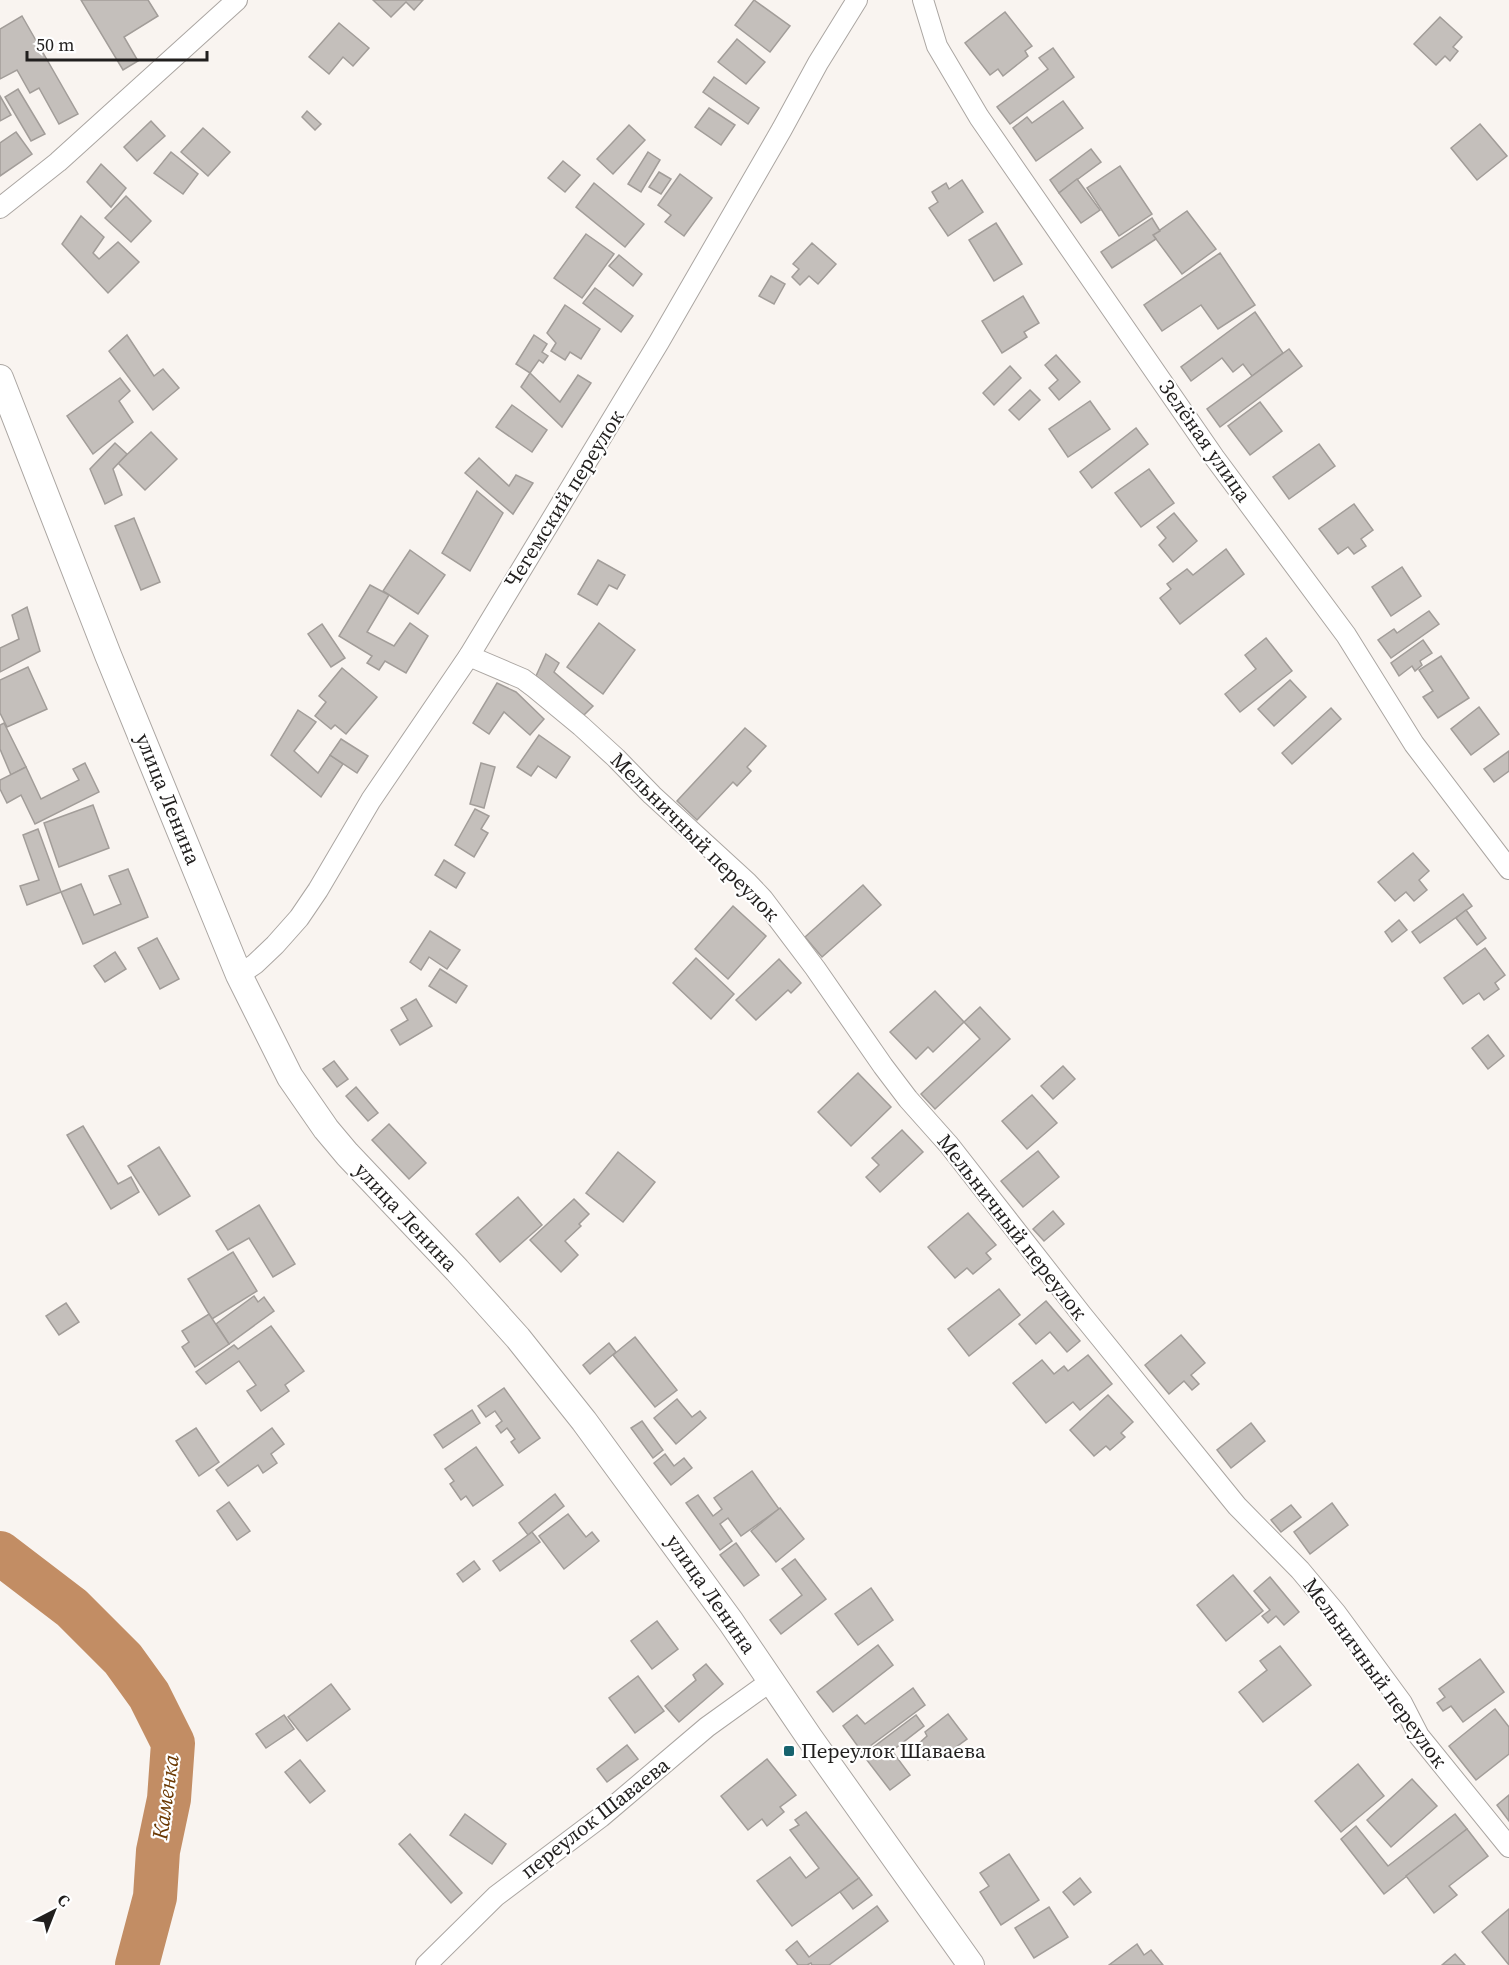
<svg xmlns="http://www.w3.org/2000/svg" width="1509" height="1965" font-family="'Source Serif 4',serif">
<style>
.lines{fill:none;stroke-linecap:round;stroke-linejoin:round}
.river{stroke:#c28d64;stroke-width:44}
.building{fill:#c4bfbb;stroke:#a29d99;stroke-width:1.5}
.minor-casing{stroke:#aba6a2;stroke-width:22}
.tertiary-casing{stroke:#aba6a2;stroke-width:28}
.minor{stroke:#fff;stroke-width:20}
.tertiary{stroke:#fff;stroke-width:26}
.poi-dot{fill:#17636e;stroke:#fff;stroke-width:2}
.labels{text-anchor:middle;stroke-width:4.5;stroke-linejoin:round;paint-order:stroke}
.street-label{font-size:21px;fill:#211f1e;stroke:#fff}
.poi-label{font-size:21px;fill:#211f1e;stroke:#fff;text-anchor:start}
.water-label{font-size:22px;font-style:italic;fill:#6a3802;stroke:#fff}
</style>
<rect width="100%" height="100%" fill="#f9f4f0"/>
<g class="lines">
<path class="river" d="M0,1553L72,1608L123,1659L149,1695L173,1743L169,1799L158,1851L155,1897L137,1965"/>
</g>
<g class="building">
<path d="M81,0H148L158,16L124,37L138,61L123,70Z"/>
<path d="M373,0H423L414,10L406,2L391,17Z"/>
<path d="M754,0L790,26L770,52L735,25Z"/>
<path d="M1005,12L1032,46L1025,51L1028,56L1003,76L998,69L990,75L965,43Z"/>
<path d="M22,16L78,114L59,124L39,88L30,93L17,70L0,79V29Z"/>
<path d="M1440,17L1462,37L1453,47L1458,51L1450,61L1445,56L1436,65L1414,44Z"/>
<path d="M339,23L369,48L353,66L343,57L329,74L309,57Z"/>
<path d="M737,39L765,62L746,84L718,62Z"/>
<path d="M1053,48L1074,77L1010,124L997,107L1048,69L1039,58Z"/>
<path d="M714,77L759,108L748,124L703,92Z"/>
<path d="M18,89L45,134L31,141L5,97Z"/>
<path d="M0,96L11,115L0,121Z"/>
<path d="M1063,101L1083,128L1036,161L1013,128L1027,117L1032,123Z"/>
<path d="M709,108L735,125L721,145L695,127Z"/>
<path d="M307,111L321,124L315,130L302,117Z"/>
<path d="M151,121L165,136L137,161L124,147Z"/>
<path d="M1480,124L1507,156L1477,180L1451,148Z"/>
<path d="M629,125L645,140L613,174L597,159Z"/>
<path d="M203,128L230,152L208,176L181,152Z"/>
<path d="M16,132L32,154L0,176V143Z"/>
<path d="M1091,149L1101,162L1059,193L1050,180Z"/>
<path d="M171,152L198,174L183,194L154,173Z"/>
<path d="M648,152L660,160L641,192L628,184Z"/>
<path d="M563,161L580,175L565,192L548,178Z"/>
<path d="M101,164L126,188L111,207L87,182Z"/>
<path d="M1120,166L1152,214L1119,236L1087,188Z"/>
<path d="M659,172L671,179L661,194L649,187Z"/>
<path d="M680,174L712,198L684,236L665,222L671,215L658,205Z"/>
<path d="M1077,179L1100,210L1081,223L1059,193Z"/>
<path d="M962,180L983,212L948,236L929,208L938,202L932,192L946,183L949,189Z"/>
<path d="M594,183L644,224L625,247L576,207Z"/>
<path d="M126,196L151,221L131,242L105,218Z"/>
<path d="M1187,211L1216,249L1182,274L1153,235Z"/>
<path d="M81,216L104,237L93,253L99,259L118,242L139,262L108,293L62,244Z"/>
<path d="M1152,218L1160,231L1153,235L1156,239L1112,268L1101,252Z"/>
<path d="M996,223L1022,264L994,281L969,240Z"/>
<path d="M586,234L614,254L582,298L554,278Z"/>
<path d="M812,243L836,264L818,284L809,276L800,285L792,277L799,269L793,264Z"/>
<path d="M1220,253L1255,305L1218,329L1201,305L1162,331L1144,305Z"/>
<path d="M619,255L642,274L633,286L609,266Z"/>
<path d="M771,276L785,284L774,304L759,296Z"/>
<path d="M595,288L633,316L621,332L583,303Z"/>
<path d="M1023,296L1039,323L1024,332L1027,337L1002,353L982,321Z"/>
<path d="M565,305L600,329L581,359L570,352L565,360L551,351L556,343L547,333Z"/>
<path d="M1255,312L1283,353L1252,376L1243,364L1233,372L1222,358L1191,381L1181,367Z"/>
<path d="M127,335L154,376L163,369L179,388L153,410L109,351Z"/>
<path d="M534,335L547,344L542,352L548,356L543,363L539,360L530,373L516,364Z"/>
<path d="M1289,349L1302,366L1220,427L1207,409Z"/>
<path d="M1056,355L1080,382L1059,400L1049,388L1058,380L1045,365Z"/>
<path d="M1010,366L1021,378L994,405L983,393Z"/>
<path d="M530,373L560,402L578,375L591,383L562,427L521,387Z"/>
<path d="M120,378L130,391L119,401L133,422L93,454L67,416Z"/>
<path d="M1030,390L1040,400L1019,420L1009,410Z"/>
<path d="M1090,401L1110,429L1068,457L1049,429Z"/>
<path d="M1260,402L1282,431L1250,455L1228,426Z"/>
<path d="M512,405L547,430L532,452L496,427Z"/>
<path d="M1136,428L1148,444L1092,488L1080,472Z"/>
<path d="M151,432L177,459L145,490L118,463Z"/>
<path d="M115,443L127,454L113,469L122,495L105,504L90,469Z"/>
<path d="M1319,444L1335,466L1289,499L1273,477Z"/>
<path d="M479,458L509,486L516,475L533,483L513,514L465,473Z"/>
<path d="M1149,469L1174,503L1141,527L1115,493Z"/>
<path d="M477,491L503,513L470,571L442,553Z"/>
<path d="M1354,504L1373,530L1361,539L1366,546L1354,554L1348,547L1338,554L1319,529Z"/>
<path d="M1174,513L1197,541L1173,562L1159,545L1166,538L1157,527Z"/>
<path d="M134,518L160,582L141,590L115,526Z"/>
<path d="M1226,549L1244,574L1180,624L1160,598L1171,589L1167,584L1187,569L1193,575Z"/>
<path d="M410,550L445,575L418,614L383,591Z"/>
<path d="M598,560L625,575L617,589L609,585L597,605L578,594Z"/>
<path d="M1402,567L1421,596L1391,616L1372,587Z"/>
<path d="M370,585L389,595L367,632L394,646L410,623L428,636L406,673L385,661L379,670L367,663L372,656L339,636Z"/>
<path d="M27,607L40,651L0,672V648L19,639L12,615Z"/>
<path d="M1429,611L1439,624L1391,658L1378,640L1394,629L1397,633Z"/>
<path d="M599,623L635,650L603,694L567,667Z"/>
<path d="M322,624L345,658L331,667L308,634Z"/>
<path d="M1266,638L1292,671L1240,712L1225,694L1256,669L1245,655Z"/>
<path d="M1423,640L1432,653L1420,661L1422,665L1415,671L1412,666L1399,676L1391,663Z"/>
<path d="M546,654L559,663L554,672L593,706L584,715L536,676Z"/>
<path d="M1441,656L1469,698L1438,718L1423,697L1433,691L1419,670Z"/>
<path d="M28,667L47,709L7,727L0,713V680Z"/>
<path d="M342,668L377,697L346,734L335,725L331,729L315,716L326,702L319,696Z"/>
<path d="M1290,680L1306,697L1274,726L1258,709Z"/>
<path d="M497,683L516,692L544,719L530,735L504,712L489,734L473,723Z"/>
<path d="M1479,707L1499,734L1471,755L1451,729Z"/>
<path d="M1331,708L1341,719L1292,764L1282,753Z"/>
<path d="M298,710L316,722L294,751L318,773L330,755L343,764L321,797L271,755Z"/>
<path d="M4,723L26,767L11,775L0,749V725Z"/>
<path d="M745,728L766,746L747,767L751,771L737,786L733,782L697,820L677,801Z"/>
<path d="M539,735L570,757L556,778L538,766L531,776L517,767Z"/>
<path d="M341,739L368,756L357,773L330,755Z"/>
<path d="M1509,751V771L1494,782L1484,769Z"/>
<path d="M85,763L99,792L35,824L21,795L7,803L0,789V780L26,767L41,799L79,780L73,769Z"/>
<path d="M481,763L495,767L484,808L470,804Z"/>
<path d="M93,805L109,848L59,867L44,823Z"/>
<path d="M475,809L489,816L481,829L488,833L474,857L455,845Z"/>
<path d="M38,829L61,892L27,905L20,886L39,880L23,835Z"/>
<path d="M1413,853L1429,871L1419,880L1427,890L1414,901L1406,892L1395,901L1378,882Z"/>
<path d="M444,860L465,873L456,888L435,875Z"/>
<path d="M128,869L148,917L83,944L61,892L81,884L94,915L121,904L109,876Z"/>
<path d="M863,885L881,905L822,957L805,937Z"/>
<path d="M1463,894L1472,906L1420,943L1412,932Z"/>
<path d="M733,906L766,936L728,979L695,949Z"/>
<path d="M1466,910L1486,938L1477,945L1456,918Z"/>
<path d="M1399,920L1407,930L1392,942L1385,932Z"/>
<path d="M430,931L460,950L447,969L429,957L421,970L410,962Z"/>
<path d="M157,938L179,979L160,989L138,948Z"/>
<path d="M1485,948L1505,975L1495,983L1499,989L1484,1000L1479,993L1463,1004L1444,978Z"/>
<path d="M115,952L126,969L105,982L94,966Z"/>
<path d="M696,958L734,994L711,1019L673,983Z"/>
<path d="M779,959L801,983L791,993L788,990L756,1020L736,1000Z"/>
<path d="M440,969L467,986L456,1003L429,986Z"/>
<path d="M935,991L964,1022L933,1052L928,1047L916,1059L890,1032Z"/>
<path d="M416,999L432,1026L400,1045L391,1030L408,1020L401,1008Z"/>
<path d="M980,1007L1010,1039L935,1109L921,1094L980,1039L964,1022Z"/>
<path d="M1488,1035L1504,1056L1488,1069L1472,1048Z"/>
<path d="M334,1061L348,1079L337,1087L323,1069Z"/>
<path d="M1063,1066L1075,1079L1053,1099L1041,1086Z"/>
<path d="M858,1073L891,1107L851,1146L818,1112Z"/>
<path d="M356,1087L378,1113L368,1121L346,1096Z"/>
<path d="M1032,1095L1057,1123L1027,1149L1002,1121Z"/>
<path d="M389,1124L426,1163L409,1179L372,1140Z"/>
<path d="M83,1126L118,1184L131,1177L139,1192L111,1209L67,1135Z"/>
<path d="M902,1130L923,1152L880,1192L866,1177L879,1165L872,1158Z"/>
<path d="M159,1147L190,1196L159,1215L128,1166Z"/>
<path d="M1038,1151L1059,1177L1023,1207L1001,1181Z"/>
<path d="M618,1152L655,1182L623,1222L586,1193Z"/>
<path d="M518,1197L542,1225L500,1262L476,1234Z"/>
<path d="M574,1199L589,1214L579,1224L581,1226L565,1241L578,1255L561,1272L530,1240Z"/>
<path d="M259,1205L295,1264L273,1277L249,1238L228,1250L216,1231Z"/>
<path d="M1053,1211L1064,1224L1044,1241L1033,1229Z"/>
<path d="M968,1213L996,1245L986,1253L991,1259L973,1274L967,1268L955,1278L928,1247Z"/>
<path d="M233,1252L257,1291L212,1319L188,1279Z"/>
<path d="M999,1289L1020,1315L969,1356L948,1329Z"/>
<path d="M254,1296L258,1302L264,1297L274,1311L229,1344L216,1324Z"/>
<path d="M1046,1301L1080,1341L1067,1352L1050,1332L1036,1344L1019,1324Z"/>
<path d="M66,1303L79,1322L59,1335L46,1316Z"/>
<path d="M209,1314L229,1344L195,1367L182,1347L189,1342L182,1331Z"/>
<path d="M271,1326L304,1371L285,1385L289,1391L261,1411L247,1391L256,1385L239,1361L206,1384L196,1372L234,1345L238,1349Z"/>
<path d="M1181,1335L1205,1363L1191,1375L1199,1384L1192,1390L1184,1381L1169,1394L1145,1365Z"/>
<path d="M635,1337L677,1390L655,1407L613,1355Z"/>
<path d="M609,1343L616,1352L590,1374L583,1365Z"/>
<path d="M1088,1355L1112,1384L1080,1410L1073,1402L1046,1423L1013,1383L1042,1360L1054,1374L1064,1366L1068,1371Z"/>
<path d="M504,1388L540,1438L519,1453L511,1442L515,1439L507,1428L501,1433L496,1426L502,1421L495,1411L486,1417L478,1406Z"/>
<path d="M1108,1395L1133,1422L1121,1433L1125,1437L1110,1450L1106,1446L1094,1456L1070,1430Z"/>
<path d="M677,1399L692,1417L700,1411L706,1418L676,1444L654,1418Z"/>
<path d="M472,1410L480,1423L443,1448L434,1435Z"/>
<path d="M642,1421L663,1450L653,1458L631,1428Z"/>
<path d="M1251,1423L1265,1441L1231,1468L1217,1450Z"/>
<path d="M196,1428L219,1462L199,1476L176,1441Z"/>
<path d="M272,1428L284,1444L271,1454L277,1463L263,1473L258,1465L228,1486L216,1470Z"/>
<path d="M476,1447L503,1485L473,1506L466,1496L461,1500L450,1484L454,1481L445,1469Z"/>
<path d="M665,1454L674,1466L684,1458L692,1468L671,1485L654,1463Z"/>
<path d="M752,1471L779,1509L741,1536L728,1518L720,1524L732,1541L720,1550L686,1503L698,1495L713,1516L722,1509L714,1498Z"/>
<path d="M555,1494L564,1506L528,1535L519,1523Z"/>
<path d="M229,1502L250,1531L237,1540L217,1511Z"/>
<path d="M1332,1503L1348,1525L1310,1554L1294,1532Z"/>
<path d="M1291,1505L1301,1517L1281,1532L1271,1520Z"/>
<path d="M780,1508L804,1539L776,1562L751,1531Z"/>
<path d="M568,1514L586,1537L592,1532L599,1541L564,1569L539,1536Z"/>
<path d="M532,1532L540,1542L500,1571L493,1561Z"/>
<path d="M736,1543L759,1575L744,1586L720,1555Z"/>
<path d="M795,1559L826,1599L781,1634L770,1620L802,1595L782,1569Z"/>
<path d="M474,1561L480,1569L463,1582L457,1574Z"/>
<path d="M1233,1575L1263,1611L1226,1641L1197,1605Z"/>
<path d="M1270,1577L1299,1612L1284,1625L1276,1616L1268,1623L1262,1616L1270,1610L1254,1591Z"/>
<path d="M871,1588L893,1620L858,1645L835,1614Z"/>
<path d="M657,1621L678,1649L652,1669L631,1641Z"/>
<path d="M878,1645L893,1665L833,1712L817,1692Z"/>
<path d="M1280,1646L1311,1685L1263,1722L1239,1692L1267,1670L1260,1661Z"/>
<path d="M1480,1659L1504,1692L1463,1722L1451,1706L1443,1711L1437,1703L1445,1697L1439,1689Z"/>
<path d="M706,1664L723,1684L679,1722L665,1706L696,1680L693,1675Z"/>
<path d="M638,1676L664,1711L635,1733L609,1698Z"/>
<path d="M331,1684L350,1709L307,1741L288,1717Z"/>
<path d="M913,1688L925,1705L862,1752L843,1726L857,1715L865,1724Z"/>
<path d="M1495,1709L1509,1727V1754L1476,1780L1449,1746Z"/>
<path d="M948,1714L967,1739L945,1755L941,1750L928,1760L917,1745L927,1736L925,1732Z"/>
<path d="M284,1715L294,1729L266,1748L256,1734Z"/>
<path d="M916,1715L924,1726L892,1751L910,1775L890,1790L863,1755Z"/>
<path d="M627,1745L638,1759L607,1782L597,1769Z"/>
<path d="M767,1759L796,1795L780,1807L784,1812L767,1826L762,1819L748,1830L721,1796Z"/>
<path d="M300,1760L325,1791L310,1803L285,1772Z"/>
<path d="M1358,1764L1384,1796L1341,1832L1315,1801Z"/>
<path d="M1412,1779L1437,1806L1391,1847L1367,1820Z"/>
<path d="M1509,1795V1821L1497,1805Z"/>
<path d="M806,1812L859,1878L792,1926L757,1881L790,1857L806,1878L819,1868L790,1830L799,1825L795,1820Z"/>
<path d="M465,1814L506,1844L492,1864L450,1835Z"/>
<path d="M1455,1814L1467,1829L1384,1894L1341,1839L1356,1826L1388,1866Z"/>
<path d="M1467,1829L1488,1856L1449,1886L1457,1895L1434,1913L1406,1876Z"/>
<path d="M410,1834L462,1893L451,1903L399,1844Z"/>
<path d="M1009,1854L1039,1900L1001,1925L980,1892L989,1886L980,1873Z"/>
<path d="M859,1878L872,1895L853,1909L840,1892Z"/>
<path d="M1080,1878L1091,1892L1074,1905L1063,1892Z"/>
<path d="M877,1906L888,1921L829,1965H812L811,1963L807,1965H798L786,1950L797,1941L809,1957Z"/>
<path d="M1049,1907L1068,1937L1034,1958L1015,1928Z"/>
<path d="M1509,1909V1965L1482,1932Z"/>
<path d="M1137,1944L1144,1955L1151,1950L1163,1965H1109Z"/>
<path d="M1455,1954L1465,1965H1442Z"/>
</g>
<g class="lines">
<defs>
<g id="minor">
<path d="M923,0L937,46L979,117L1214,457L1346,635L1414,744L1509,869"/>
<path d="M0,208L58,162L237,0"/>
<path d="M469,656L523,679L535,688L581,726L616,758L652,795L747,882L763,899L815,968L883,1066L908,1099L949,1145L1082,1315L1237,1506L1300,1570L1336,1613L1402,1703L1419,1736L1509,1847"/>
<path d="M239,975L255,964L275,945L299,918L318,890L371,800L469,656L659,342L782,129L818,63L857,0"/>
<path d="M426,1965L496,1896L601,1817L707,1727L771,1681"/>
</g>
<path id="tertiary" d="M0,378L108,655L239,975L290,1077L326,1129L347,1154L457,1270L518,1338L584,1421L731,1622L809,1737L971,1965"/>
</defs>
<use href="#minor" class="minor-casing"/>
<use href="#tertiary" class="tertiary-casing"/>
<use href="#minor" class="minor"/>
<use href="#tertiary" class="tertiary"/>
</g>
<rect class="poi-dot" x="783" y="1745" width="12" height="12" rx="3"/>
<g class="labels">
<g class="street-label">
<text transform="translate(1205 441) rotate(55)" y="7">Зелёная улица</text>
<text transform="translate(564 499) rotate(-58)" y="7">Чегемский переулок</text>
<text transform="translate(168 799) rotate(68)" y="7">улица Ленина</text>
<text transform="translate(695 837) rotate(45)" y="7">Мельничный переулок</text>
<text transform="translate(406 1217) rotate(47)" y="7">улица Ленина</text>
<text transform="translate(1012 1227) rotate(52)" y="7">Мельничный переулок</text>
<text transform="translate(711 1594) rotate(55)" y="7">улица Ленина</text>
<text transform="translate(1375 1673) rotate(54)" y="7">Мельничный переулок</text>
<text transform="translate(595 1818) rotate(-38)" y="7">переулок Шаваева</text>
</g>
<g class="poi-label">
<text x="801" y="1758">Переулок Шаваева</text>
</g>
<g class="water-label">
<text transform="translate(165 1797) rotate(-82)" y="8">Каменка</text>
</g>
</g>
<g transform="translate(54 1911) rotate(42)" stroke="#ffffff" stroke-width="4.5" paint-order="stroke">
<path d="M0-4.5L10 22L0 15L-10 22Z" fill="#211f1e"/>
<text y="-9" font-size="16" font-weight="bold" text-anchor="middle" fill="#211f1e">С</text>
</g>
<path d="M27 51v9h180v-9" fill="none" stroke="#211f1e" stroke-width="3"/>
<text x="36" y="51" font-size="18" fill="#211f1e" stroke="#ffffff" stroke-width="4.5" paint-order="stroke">50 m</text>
</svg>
